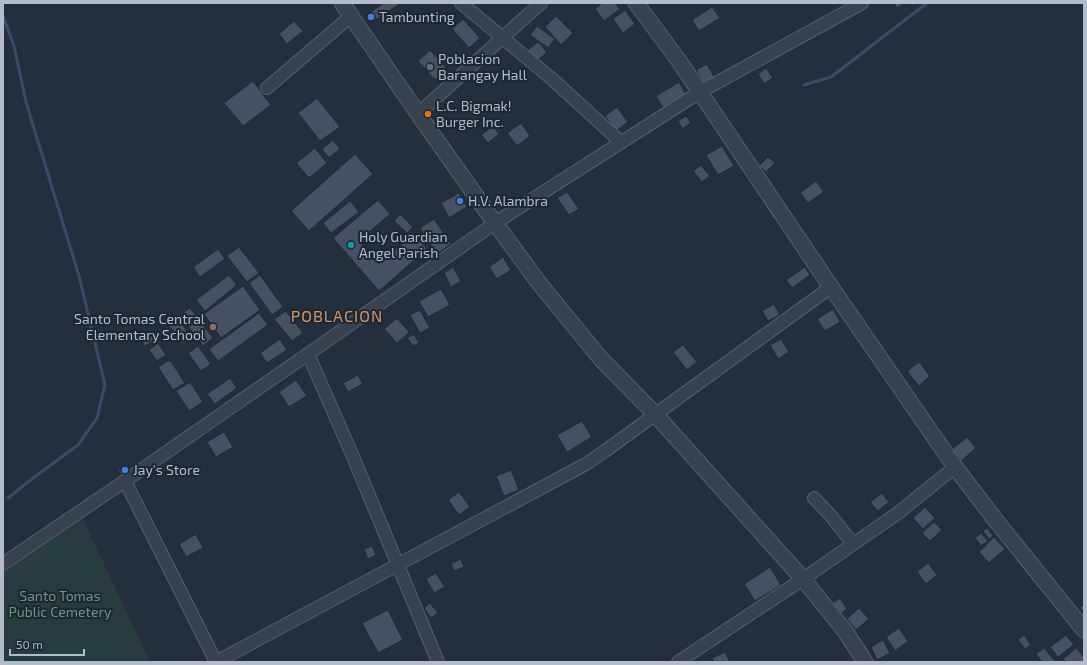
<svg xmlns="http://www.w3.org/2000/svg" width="1087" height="665" font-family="'Exo 2',sans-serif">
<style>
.green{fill:#263c3f}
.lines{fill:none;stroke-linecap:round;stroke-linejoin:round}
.stream{stroke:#394c67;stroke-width:3}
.building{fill:#455162;stroke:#1f2835}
.minor-casing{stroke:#565f6c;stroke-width:14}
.tertiary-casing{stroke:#565f6c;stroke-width:17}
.minor{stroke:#38414e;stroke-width:12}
.tertiary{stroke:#38414e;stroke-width:15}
.shop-dot{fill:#3f7fe0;stroke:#1d2633;stroke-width:1.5}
.service-dot{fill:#5c6f8a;stroke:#1d2633;stroke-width:1.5}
.food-dot{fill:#e8710a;stroke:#1d2633;stroke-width:1.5}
.culture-dot{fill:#0f9aa8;stroke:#1d2633;stroke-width:1.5}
.education-dot{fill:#8d6e63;stroke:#1d2633;stroke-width:1.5}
.labels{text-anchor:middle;stroke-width:4;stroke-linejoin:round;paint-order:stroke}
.poi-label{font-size:14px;fill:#b4bcc9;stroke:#1d2633;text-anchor:start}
.park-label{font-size:14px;fill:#6b9a76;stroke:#1d2633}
.quarter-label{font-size:16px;letter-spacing:1px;fill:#d59563;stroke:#1d2633}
</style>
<rect width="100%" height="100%" fill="#242f3e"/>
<path class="green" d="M82,517L150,662H3V570Z"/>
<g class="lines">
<g class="stream">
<path d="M3,16L14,46L26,102L79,276L105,385L97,418L78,445L33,478L8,498"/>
<path d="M804,85L831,77L927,3"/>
</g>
</g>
<g class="building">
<path d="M384,3H401L371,23L366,15Z"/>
<path d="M602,3H615L620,9L604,21L595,9Z"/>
<path d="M894,3H904L897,8Z"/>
<path d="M712,7L720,18L699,31L692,20Z"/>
<path d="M625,10L635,24L623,33L613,19Z"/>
<path d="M556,16L573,33L561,45L545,27Z"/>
<path d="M463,19L480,38L469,48L452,29Z"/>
<path d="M294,21L303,31L287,44L279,34Z"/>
<path d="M537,26L555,39L548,48L530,35Z"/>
<path d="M538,42L547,52L535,63L525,52Z"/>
<path d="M430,50L447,69L435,80L418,61Z"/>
<path d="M707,64L716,80L705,86L696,70Z"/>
<path d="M766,68L773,78L764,84L758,74Z"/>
<path d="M253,81L271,105L243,126L224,103Z"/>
<path d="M679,82L687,96L664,109L656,96Z"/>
<path d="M317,98L340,127L320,141L298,113Z"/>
<path d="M617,107L628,122L616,131L605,116Z"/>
<path d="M686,116L691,123L682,129L678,121Z"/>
<path d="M521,123L530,136L517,146L507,133Z"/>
<path d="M493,126L499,134L488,143L481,135Z"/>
<path d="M333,140L340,149L329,158L322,149Z"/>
<path d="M722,146L734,166L718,175L706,155Z"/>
<path d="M315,148L327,163L309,178L296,163Z"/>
<path d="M355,154L373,174L309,231L291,211Z"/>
<path d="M768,157L775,163L766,172L759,166Z"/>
<path d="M701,165L710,176L702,182L693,171Z"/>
<path d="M816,181L824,192L808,203L800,193Z"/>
<path d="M567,192L579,209L569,215L557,198Z"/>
<path d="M459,193L467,207L449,218L441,203Z"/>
<path d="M378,200L390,214L359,241L379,264L414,234L427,249L379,291L333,238Z"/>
<path d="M350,201L359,212L331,233L323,223Z"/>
<path d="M400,214L413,227L407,233L394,221Z"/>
<path d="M434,219L451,244L437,254L420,228Z"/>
<path d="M239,247L259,273L247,282L227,256Z"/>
<path d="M218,249L225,259L200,277L193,267Z"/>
<path d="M503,257L511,270L497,279L489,267Z"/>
<path d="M453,267L461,281L451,287L444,273Z"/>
<path d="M805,267L810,275L792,288L786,280Z"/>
<path d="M229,275L237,285L205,311L196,300Z"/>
<path d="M260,275L283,307L272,315L249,283Z"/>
<path d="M243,286L260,310L221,338L204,314Z"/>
<path d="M441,289L450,305L428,317L419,301Z"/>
<path d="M774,304L780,315L768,321L762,311Z"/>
<path d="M190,308L213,338L203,346L180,315Z"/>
<path d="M833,309L840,322L825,331L817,319Z"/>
<path d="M420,310L430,328L420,333L410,315Z"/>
<path d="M286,311L303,333L292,341L274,319Z"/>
<path d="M259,313L268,325L218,361L209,349Z"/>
<path d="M177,317L192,338L183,344L168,324Z"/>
<path d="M397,318L409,332L397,343L384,329Z"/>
<path d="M148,331L155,340L145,346L139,337Z"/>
<path d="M414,334L419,343L413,346L407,338Z"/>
<path d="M280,339L287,350L267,363L260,353Z"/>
<path d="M781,339L789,352L778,359L770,345Z"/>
<path d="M158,343L166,355L157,361L149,350Z"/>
<path d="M683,345L697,362L687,370L673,352Z"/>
<path d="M198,346L211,364L201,371L188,353Z"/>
<path d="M170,360L185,383L173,390L158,367Z"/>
<path d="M919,362L930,376L919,386L907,371Z"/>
<path d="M358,375L363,384L348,392L343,383Z"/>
<path d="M230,378L237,388L215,404L207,394Z"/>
<path d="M296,380L307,396L289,407L279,392Z"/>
<path d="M190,382L203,402L189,411L176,391Z"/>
<path d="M582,421L592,437L567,452L557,435Z"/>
<path d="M224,432L233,447L216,457L207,442Z"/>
<path d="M967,437L976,448L961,461L951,450Z"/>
<path d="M126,465L130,470L122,476L118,470Z"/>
<path d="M511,470L519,490L504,496L496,476Z"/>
<path d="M459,492L470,507L459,515L448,500Z"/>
<path d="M882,493L889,502L878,511L870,502Z"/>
<path d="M925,507L935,518L923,529L913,518Z"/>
<path d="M934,522L942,530L930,541L922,533Z"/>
<path d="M987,528L993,536L989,539L983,531Z"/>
<path d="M981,533L988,541L981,546L975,538Z"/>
<path d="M196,534L203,548L186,557L179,544Z"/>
<path d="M994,537L1005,549L989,563L979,552Z"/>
<path d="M372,546L376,555L368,559L364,549Z"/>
<path d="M461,559L464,567L454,571L451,563Z"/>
<path d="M928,563L937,575L926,584L917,572Z"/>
<path d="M770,567L781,585L755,601L744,584Z"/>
<path d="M436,573L445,587L434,593L426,579Z"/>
<path d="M840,598L847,609L839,615L831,604Z"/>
<path d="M430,603L438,613L431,618L424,608Z"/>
<path d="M1084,605V613L1080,607Z"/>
<path d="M859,608L869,619L856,630L847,619Z"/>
<path d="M388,610L403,640L378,653L362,623Z"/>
<path d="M899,628L908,641L895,651L886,637Z"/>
<path d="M1024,635L1031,645L1025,649L1018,640Z"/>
<path d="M1066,635L1074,645L1058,657L1050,647Z"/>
<path d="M883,640L890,653L877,660L871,647Z"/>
<path d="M1044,648L1055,661L1054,662H1042L1036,654Z"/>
<path d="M1076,648L1084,657V662H1066L1063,659Z"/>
<path d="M725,652L730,662H714L712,658Z"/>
</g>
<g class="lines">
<defs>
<g id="minor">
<path d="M461,3L552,79L621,142"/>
<path d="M267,88L351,16"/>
<path d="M418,114L541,3"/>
<path d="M308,354L354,459L438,662"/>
<path d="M125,481L216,662"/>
<path d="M814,498L831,516L853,544"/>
<path d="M3,564L35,542L125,481L308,354L495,223L700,92L862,3"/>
<path d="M216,662L586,464L605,451L831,287"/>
<path d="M678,662L803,579L898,513L955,467"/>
</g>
<g id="tertiary">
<path d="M342,3L421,118L495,223L539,283L601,359L655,414L803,579L845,631L858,651L865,662"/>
<path d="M636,3L679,61L831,287L955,467L997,522L1084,630"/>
</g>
</defs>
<use href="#minor" class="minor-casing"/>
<use href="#tertiary" class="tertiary-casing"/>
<use href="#minor" class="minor"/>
<use href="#tertiary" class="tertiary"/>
</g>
<g class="shop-dot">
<circle cx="371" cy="17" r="4"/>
<circle cx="460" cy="201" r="4"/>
<circle cx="125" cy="470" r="4"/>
</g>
<circle class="service-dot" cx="430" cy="67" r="4"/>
<circle class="food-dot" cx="428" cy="114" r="4"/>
<circle class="culture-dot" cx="351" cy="245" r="4"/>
<circle class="education-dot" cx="213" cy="327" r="4"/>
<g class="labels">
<g class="poi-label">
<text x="379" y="22">Tambunting</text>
<text x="438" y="64">Poblacion<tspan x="438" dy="16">Barangay Hall</tspan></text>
<text x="436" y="111">L.C. Bigmak!<tspan x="436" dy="16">Burger Inc.</tspan></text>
<text x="468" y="206">H.V. Alambra</text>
<text x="359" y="242">Holy Guardian<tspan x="359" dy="16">Angel Parish</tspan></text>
<text x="205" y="324" text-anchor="end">Santo Tomas Central<tspan x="205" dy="16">Elementary School</tspan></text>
<text x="133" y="475">Jay's Store</text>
</g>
<g class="park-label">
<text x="60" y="601">Santo Tomas<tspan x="60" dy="16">Public Cemetery</tspan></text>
</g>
<g class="quarter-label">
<text x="337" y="322">POBLACION</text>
</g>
</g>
<rect width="1087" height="665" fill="none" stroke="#b4bcc9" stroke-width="8"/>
<path d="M10 649v6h74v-6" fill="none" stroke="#b4bcc9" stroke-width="2"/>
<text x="16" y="649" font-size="12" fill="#b4bcc9" stroke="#1d2633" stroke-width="3" paint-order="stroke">50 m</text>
</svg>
